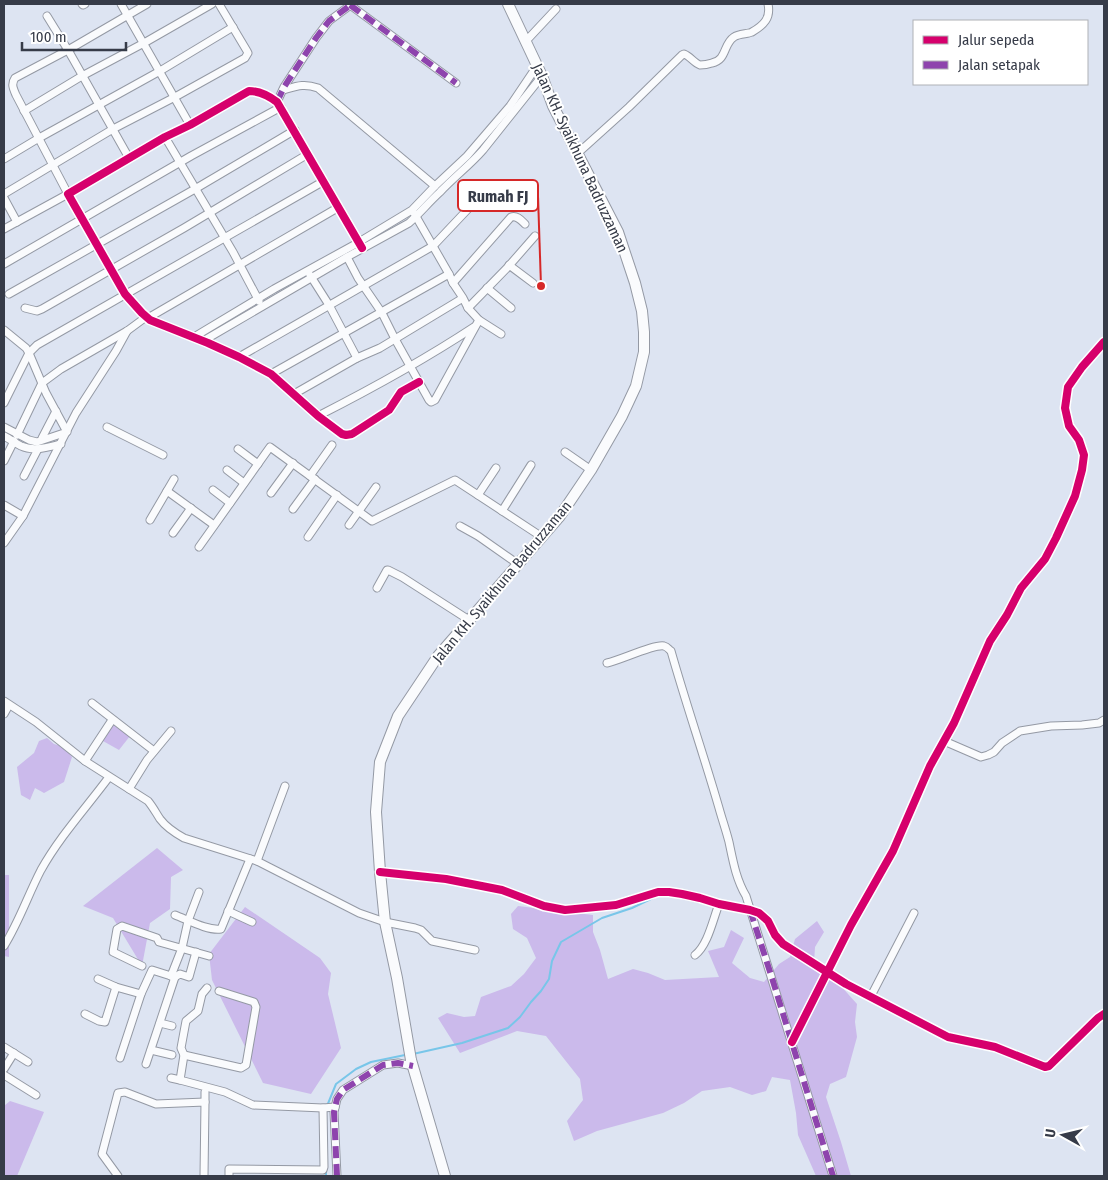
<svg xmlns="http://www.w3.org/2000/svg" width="1108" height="1180" font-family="'Fira Sans Condensed',sans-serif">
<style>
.forest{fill:#cbbaeb}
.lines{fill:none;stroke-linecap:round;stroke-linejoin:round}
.stream{stroke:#78c6e9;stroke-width:2}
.street-casing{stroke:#9499a4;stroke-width:9}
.secondary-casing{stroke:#9499a4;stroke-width:12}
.street{stroke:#fafbfd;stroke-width:7}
.secondary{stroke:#fafbfd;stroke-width:10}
.quiet{stroke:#8e44ad;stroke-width:6;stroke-dasharray:12 6;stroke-linecap:butt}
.cycleway-casing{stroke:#fff;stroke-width:11}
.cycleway{stroke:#d6006c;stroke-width:8}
.labels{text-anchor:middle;stroke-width:4;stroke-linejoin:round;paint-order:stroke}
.street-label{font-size:15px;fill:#363b48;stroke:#fff}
.leader{fill:none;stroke:#d62828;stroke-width:2}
.callout-dot{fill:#d62828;stroke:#fff;stroke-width:2}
.callout{fill:#fff;stroke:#d62828;stroke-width:2}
.callout-label{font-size:16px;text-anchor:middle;font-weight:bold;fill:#363b48}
</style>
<rect width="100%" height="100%" fill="#dde4f2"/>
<g class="forest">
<path d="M113,725L130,736L119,750L103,741Z"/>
<path d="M47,738L54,744L64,747L72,757L64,782L44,793L35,788L30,800L21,795L17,767L34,753L39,741Z"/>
<path d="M157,848L183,870L171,877L170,909L150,923L142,966L113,918L83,906Z"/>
<path d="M4,875H9V957L4,956Z"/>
<path d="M518,906L593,915V932L600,950L608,979L633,969L648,973L665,980L719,977L708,951L724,947L731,930L744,938L732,963L750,978L764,982L779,964L790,957L795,939L817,921L824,932L815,947L814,963L840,985L857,1004L855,1022L857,1037L846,1077L830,1084L826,1097L841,1142L851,1176H816L809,1160L798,1135L796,1113L790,1080L772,1077L766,1091L752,1095L730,1087L702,1091L684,1103L663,1113L597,1131L574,1141L567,1121L583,1100L580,1079L546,1036L517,1031L460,1053L438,1018L447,1013L464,1017L475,1016L481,997L511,986L524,974L536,958L527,938L513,929L511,914Z"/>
<path d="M245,907L320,958L331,973L328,994L341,1048L311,1094L263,1083L212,980L209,954Z"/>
<path d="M10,1101L44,1112L17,1176H4V1106Z"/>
</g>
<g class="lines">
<g class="stream">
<path d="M413,1054L462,1043L508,1028L520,1017L531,1002L541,991L549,979L552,961L561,942L602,918L632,908L657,896"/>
<path d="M327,1106L336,1084L356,1069L371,1062L405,1055"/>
<path d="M326,1176V1170"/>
</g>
<defs>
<g id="street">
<path d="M82,4L83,5L85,4"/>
<path d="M121,4L190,125"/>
<path d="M350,5L456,83"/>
<path d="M47,16L68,50L129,158"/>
<path d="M752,32C764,25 771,18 768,4"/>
<path d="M526,41L556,9"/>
<path d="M283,90C297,86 304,83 318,88L435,186"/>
<path d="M277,102L284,87L316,38L329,21L352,4"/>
<path d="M24,111L82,76L144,43L212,4"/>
<path d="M165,137L233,252L259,301"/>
<path d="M578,153L629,107L682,55L684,54C690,56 694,63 700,65C704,65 709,64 712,63C727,60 723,44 734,37C738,34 745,34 749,33"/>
<path d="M4,159L39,138L160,71L233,27"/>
<path d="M4,194L113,129L175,97L245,58L248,53L247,51L219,4"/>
<path d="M4,198L17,222"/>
<path d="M4,229L68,194L16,95C13,88 11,84 15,78L68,50L147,4"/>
<path d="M362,248L277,102C269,96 260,91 249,91L190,125L165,137L68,194L125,294L142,313L150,320L208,343L239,357L271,374L318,416L342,434L346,435L352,434L389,410L401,392L419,382"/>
<path d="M4,264L191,156L281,107"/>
<path d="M509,265L533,283"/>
<path d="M449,274L453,283L463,298L395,339L429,400L431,402L435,400L479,320L468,308L463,298"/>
<path d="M310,275L329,305L357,358L380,348L395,339L382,313L358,278L347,257"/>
<path d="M453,283L511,217C517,215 521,220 525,224"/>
<path d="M487,288L511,308"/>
<path d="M9,294L195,189L295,130"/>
<path d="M25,308L37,311L42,309L184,228L308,154"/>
<path d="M468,308L507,268L535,236"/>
<path d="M148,318L339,207"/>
<path d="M479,320L501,334"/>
<path d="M4,330L26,348L29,353L46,393L67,432L37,442L29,440L4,427"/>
<path d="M194,337L274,289L354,245L412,210L435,186L467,156L510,106L537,66"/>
<path d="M203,341L347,257L409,223C420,213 429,202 440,192C454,177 470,165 483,150L542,76"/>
<path d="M239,357L433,246L468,209"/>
<path d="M271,374L449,274L414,213"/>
<path d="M294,394L357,358"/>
<path d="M4,403L29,353L37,345L324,181"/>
<path d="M318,416C371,389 424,360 474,327"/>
<path d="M107,427L163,455"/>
<path d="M17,435L42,383L61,369L127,331L146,317"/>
<path d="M4,436C10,439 15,443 21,446C34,452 48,447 61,444"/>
<path d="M42,438L56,411"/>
<path d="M238,449L258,464"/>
<path d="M565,452L591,470"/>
<path d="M4,461L14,441"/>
<path d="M227,470L244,483"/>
<path d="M24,476L38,449"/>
<path d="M310,476L332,445"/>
<path d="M213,490L230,503"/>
<path d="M167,491L214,525"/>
<path d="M271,493L293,463"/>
<path d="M478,495L496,468"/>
<path d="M4,505L23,516"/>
<path d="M293,509L315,479"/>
<path d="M502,511L531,465"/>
<path d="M150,520L174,479"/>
<path d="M349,525L376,487"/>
<path d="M460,526L478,536L518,564"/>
<path d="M173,533L191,508"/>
<path d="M308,537L337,495"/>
<path d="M4,543L23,516L76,413L116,351L127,331"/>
<path d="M199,547L270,447L372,521L455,480L542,537"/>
<path d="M377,588L387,570H388L402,577L469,620"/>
<path d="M607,663C621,660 654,644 664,646C668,647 668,649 671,651C686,704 704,756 719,808C722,819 726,830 729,842C733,861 736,879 746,896L833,1176"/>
<path d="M4,701L36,722L85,761L148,801C153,807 156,813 160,819C166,827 175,833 184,838L257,861L359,913L385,922L415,928L421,930L432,941L475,950"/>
<path d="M92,703L154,751"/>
<path d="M4,714L9,705"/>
<path d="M944,741L981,757L988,755L994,752L1002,743L1020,731L1051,726L1082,725L1099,723L1104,720"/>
<path d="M85,761L112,720"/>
<path d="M129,789L147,760L171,731"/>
<path d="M257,861L285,786"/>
<path d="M380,872L446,879L502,890L544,906L565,910L616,905L658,892H669L682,894L700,898L719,904L750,910L759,913L768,921L775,935L783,944L846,984L948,1037L995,1047L1045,1067L1049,1066L1098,1018L1104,1014"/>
<path d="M228,911L252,922"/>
<path d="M175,915C188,920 208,931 221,929L250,859"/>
<path d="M4,946C19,922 28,895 41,870C60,836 86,808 109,777"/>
<path d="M695,955C708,945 713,919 719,904"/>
<path d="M142,966L113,952L117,929L122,926L157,938L159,942L209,956"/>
<path d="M171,976L175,977L180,974L189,977L196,952"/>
<path d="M98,979L116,987L141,994"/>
<path d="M207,988L202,994L198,1011L186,1021L181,1048L184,1055L180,1080L225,1092L253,1105L323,1108L335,1107"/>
<path d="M871,996L914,913"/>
<path d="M85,1014L99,1021L105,1022L116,987"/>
<path d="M160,1023L172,1026"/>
<path d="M792,1042L851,925L893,851L930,766L954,723L990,641L1007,615L1021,588L1045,559L1056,538L1075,496L1082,470L1084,455L1079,440L1069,426L1065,408L1068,387L1082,367L1104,342"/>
<path d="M4,1047L28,1062"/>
<path d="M151,1050L172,1055"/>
<path d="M184,1055L241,1068L246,1065L256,1007L254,1002L219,991"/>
<path d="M120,1058L141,994L152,970L171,976L182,948L188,921L199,892"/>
<path d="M146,1064L175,977"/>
<path d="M4,1069L14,1053"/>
<path d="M4,1075L36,1095"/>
<path d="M171,1078L180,1080"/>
<path d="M205,1102V1092"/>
<path d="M118,1176L102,1154L118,1093L125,1092L156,1104L205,1102L204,1176"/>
<path d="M229,1176V1169L323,1170L324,1167L323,1108"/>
<path d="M337,1176L334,1112L337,1099L343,1090L383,1065L398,1063L413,1066"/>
</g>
<path id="secondary" d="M445,1176L411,1060L397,978L385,922L380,872L376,812L380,762L398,716L438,656L560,516L591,470L622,416L636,386L644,352V332L642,311L635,283L618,232L553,106L542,76L508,4"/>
</defs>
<use href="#street" class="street-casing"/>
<use href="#secondary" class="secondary-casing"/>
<use href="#street" class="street"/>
<use href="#secondary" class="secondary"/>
<g class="quiet">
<path d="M350,5L456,83"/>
<path d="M277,102L284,87L316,38L329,21L352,4"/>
<path d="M750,910L772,978L833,1176"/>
<path d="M337,1176L334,1112L337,1099L343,1090L383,1065L398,1063L413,1066"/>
</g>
<defs>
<g id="cycleway">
<path d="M362,248L277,102C269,96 260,91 249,91L190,125L165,137L68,194L125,294L142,313L150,320L208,343L239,357L271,374L318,416L342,434L346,435L352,434L389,410L401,392L419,382"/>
<path d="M380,872L446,879L502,890L544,906L565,910L616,905L658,892H669L682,894L700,898L719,904L750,910L759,913L768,921L775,935L783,944L846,984L948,1037L995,1047L1045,1067L1049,1066L1098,1018L1104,1014"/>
<path d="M792,1042L851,925L893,851L930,766L954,723L990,641L1007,615L1021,588L1045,559L1056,538L1075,496L1082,470L1084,455L1079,440L1069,426L1065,408L1068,387L1082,367L1104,342"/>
</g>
</defs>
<use href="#cycleway" class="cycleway-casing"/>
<use href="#cycleway" class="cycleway"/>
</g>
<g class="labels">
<g class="street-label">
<text transform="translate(580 158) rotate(65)" y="5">Jalan KH. Syaikhuna Badruzzaman</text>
<text transform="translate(502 582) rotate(-50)" y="5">Jalan KH. Syaikhuna Badruzzaman</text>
</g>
</g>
<path class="leader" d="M541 286L538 196"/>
<circle class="callout-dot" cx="541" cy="286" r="5"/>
<rect class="callout" x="458" y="180" width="80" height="31" rx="5"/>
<g class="callout-label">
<text x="498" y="202">Rumah FJ</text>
</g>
<rect width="1108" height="1180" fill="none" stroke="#363b48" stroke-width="10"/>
<rect x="913" y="20" width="175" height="65" fill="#ffffff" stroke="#afb1b6"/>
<rect x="923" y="36" width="25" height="8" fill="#d6006c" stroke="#afb1b6"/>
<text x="958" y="45" font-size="15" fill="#363b48">Jalur sepeda</text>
<rect x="923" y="61" width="25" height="8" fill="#8e44ad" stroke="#afb1b6"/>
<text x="958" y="70" font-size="15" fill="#363b48">Jalan setapak</text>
<g transform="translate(1063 1135) rotate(278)" stroke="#ffffff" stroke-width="4" paint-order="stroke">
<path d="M0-4L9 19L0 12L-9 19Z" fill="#363b48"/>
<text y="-8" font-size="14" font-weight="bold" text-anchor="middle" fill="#363b48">U</text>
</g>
<path d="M22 42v8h104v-8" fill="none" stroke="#363b48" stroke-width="2.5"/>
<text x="30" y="42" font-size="15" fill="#363b48" stroke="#ffffff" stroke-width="4" paint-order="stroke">100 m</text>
</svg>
